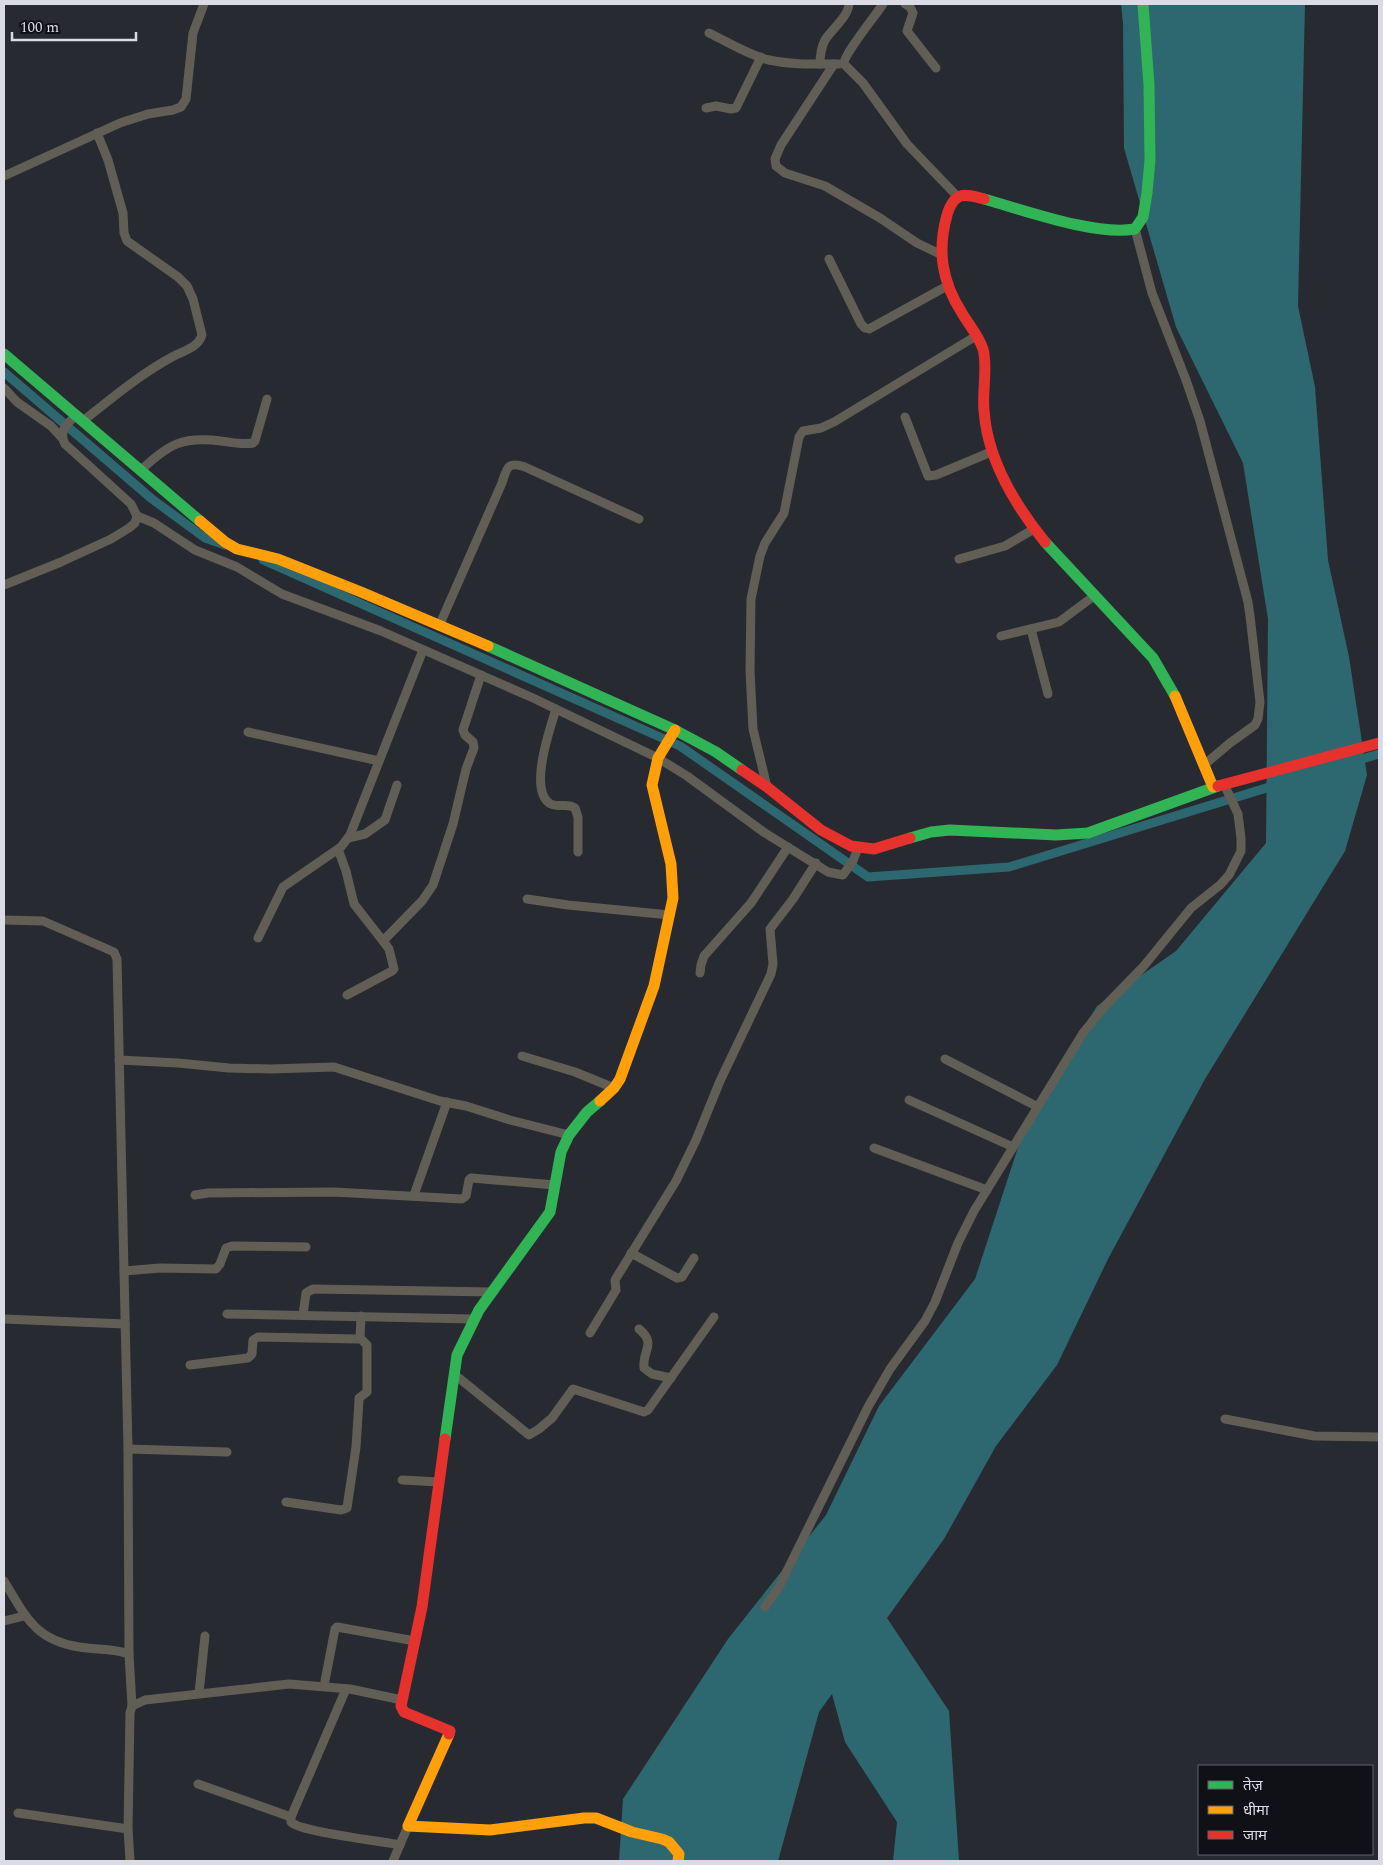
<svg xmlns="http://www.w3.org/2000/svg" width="1383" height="1865" font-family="Spectral,'Noto Sans Devanagari',serif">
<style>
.water{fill:#2d6870}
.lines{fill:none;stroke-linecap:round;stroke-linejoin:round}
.canal{stroke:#2d6870;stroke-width:9}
.street{stroke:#615e55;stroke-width:9}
.fast{stroke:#30b455;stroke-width:11}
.slow{stroke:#ff9f0a;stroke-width:11}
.jam{stroke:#e5322d;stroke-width:11}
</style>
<rect width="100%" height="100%" fill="#282a32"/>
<path class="water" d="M1121,4H1305L1298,306L1315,387L1328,560L1349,657L1367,775L1345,851L1205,1079L1108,1259L1057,1365L996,1446L944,1539L887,1618L949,1711L959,1861H893L897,1822L845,1742L832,1694L819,1712L778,1861H619L623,1799L728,1639L826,1515L879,1406L975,1279L1027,1120L1097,1006L1176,951L1266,843L1268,619L1243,463L1176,327L1124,148L1123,23Z"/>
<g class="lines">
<g class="canal">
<path d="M4,372L152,499L205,538L225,545"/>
<path d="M263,560L680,746L868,877L1009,867L1276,785"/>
<path d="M1355,761L1379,754"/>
</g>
<g class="street">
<path d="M883,4C876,15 843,55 844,64L863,83L907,144L957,196"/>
<path d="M905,4L910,7L913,13L907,31L936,68"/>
<path d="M709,33C728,42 748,55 769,60C792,65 816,64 839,64"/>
<path d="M820,64C820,56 821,48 825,40C832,29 848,17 849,4"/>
<path d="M834,64L781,145L775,159L776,166L785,173L825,186L880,218L917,243L940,254"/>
<path d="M706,108L716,106L731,109L736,108L761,57"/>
<path d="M4,176L120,123L148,114L173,110L181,107L186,99L193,33L204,4"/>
<path d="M1135,229L1152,293L1186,380L1200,421L1248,602L1250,616L1260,702L1258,719L1255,725L1230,743L1204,765"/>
<path d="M829,259L861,324L865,328L869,329L947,286"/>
<path d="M4,388L17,402L51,426L62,438"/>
<path d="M905,417L928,476L936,475L991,452"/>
<path d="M83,421C112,398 139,375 172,357C183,351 198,348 202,335L193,299L187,286L178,277L127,241L124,233L123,213L108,160L97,133"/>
<path d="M141,470C169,444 182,436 221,441C231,442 243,445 253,443L255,441L267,399"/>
<path d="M137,516L154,523L195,550L237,567L282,594L381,631L533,698L658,758L687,776L765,833L828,872L843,875L853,861L858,848"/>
<path d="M959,559L1005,546L1034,529"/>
<path d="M4,585L61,562L111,539L129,528L135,523L137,516L131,504L65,444C58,431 67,423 77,415"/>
<path d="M439,626L502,483C507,468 507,461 525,467L639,519"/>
<path d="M1031,629L1048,694"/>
<path d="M1001,636L1059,622L1094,596"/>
<path d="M556,709C550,729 529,788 549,803C557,809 567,802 575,808L578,817V852"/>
<path d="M248,732L379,761"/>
<path d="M767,787L753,729L750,671L751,599L760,556L765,543L784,513L799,437L803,431L821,428L834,422L976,336"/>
<path d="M348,838L365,834L385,820L397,785"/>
<path d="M338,849L346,871L354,904L383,941L389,949L394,969L392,971L347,995"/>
<path d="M527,899L568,905L670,915"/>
<path d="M4,920L43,921L114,952L117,959L128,1449L129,1654L132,1706"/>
<path d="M258,938L283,887L341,847L350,835L423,650"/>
<path d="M383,941L422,901L433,885L453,824L466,769L474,748L473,742L465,735L463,730L481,675"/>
<path d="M700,973L701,965L704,956L751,903L788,847"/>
<path d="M522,1056L575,1072L614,1088"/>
<path d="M945,1059L1038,1107"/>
<path d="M119,1060L178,1063L229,1068L271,1069L334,1067L440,1101L466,1106L510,1120L569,1135"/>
<path d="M909,1100L1013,1147"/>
<path d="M874,1148L987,1190"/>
<path d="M195,1195L208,1193L334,1192L462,1199L466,1196L469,1180L471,1178L555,1185"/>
<path d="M414,1195L447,1102"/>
<path d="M631,1253L677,1278L682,1277L694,1258"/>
<path d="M124,1271L160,1268L216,1269L220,1264L226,1248L232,1246L306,1247"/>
<path d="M227,1314L473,1319"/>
<path d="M303,1315L306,1293L313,1289L492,1292"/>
<path d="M4,1319L125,1324"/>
<path d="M639,1329C657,1344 642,1350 644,1368L652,1374L671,1378"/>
<path d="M590,1333L616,1290L615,1280L676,1181L696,1140L720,1081L771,974L773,964L770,929L793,899L816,863"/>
<path d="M190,1365L248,1358L252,1354L253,1340L258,1337L357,1339L360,1338L361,1316"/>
<path d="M454,1374L529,1435L539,1429L552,1418L573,1389L644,1412L648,1410L714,1317"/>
<path d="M1225,1419L1314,1436L1379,1437"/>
<path d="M128,1449L227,1452"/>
<path d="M402,1480L439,1482"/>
<path d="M286,1502L341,1510L347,1508L356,1447L359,1401V1398L367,1392V1345L360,1338"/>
<path d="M4,1581C25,1615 34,1640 79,1647C95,1650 113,1648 129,1654"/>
<path d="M765,1607L779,1587L868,1407L890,1369L925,1321L935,1302L958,1243L974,1211L1083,1033L1105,1006L1143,967L1191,908L1220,885L1229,875L1241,851V838L1238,814L1224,784"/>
<path d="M4,1621L24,1616"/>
<path d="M324,1686L335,1629L337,1627L415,1641"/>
<path d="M346,1689L291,1817V1822C300,1832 381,1841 400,1845"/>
<path d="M199,1693L205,1636"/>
<path d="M198,1784L291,1817"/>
<path d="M18,1813L128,1829"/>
<path d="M130,1861L128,1829L130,1713L132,1706L145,1700L289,1684L350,1689L402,1700"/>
<path d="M393,1861L408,1826"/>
</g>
<g class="fast">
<path d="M984,199C1024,210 1095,236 1135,229L1143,217L1147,193L1150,160L1149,85L1143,4"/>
<path d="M4,354L200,521"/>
<path d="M1045,542L1153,658L1175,696"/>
<path d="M488,646L675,730L716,752L742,770"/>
<path d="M910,838L931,832L950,830L1056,835L1088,833L1218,786"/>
<path d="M445,1439L457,1355L479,1310L550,1212L561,1152L569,1135L587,1112L600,1101"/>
</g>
<g class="slow">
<path d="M200,521L225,542L237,549L278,559L361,592L488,646"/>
<path d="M1175,696L1213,787"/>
<path d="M600,1101L614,1088L620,1079L654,986L673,898L671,864L652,785L658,758L675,730"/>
<path d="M449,1734L408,1826L490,1830L584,1818H596L632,1832L662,1839L669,1842L679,1854L678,1861"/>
</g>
<g class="jam">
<path d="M984,199C963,193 954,192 947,215C937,251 942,282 962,313C969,325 979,336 983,349C988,366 982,391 984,410C987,459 1015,505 1045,542"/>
<path d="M742,770L767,787L821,830L851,846L874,849L910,838"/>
<path d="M1218,786L1379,743"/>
<path d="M445,1439L422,1607L401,1706L404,1712L450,1731L449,1734"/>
</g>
</g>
<rect width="1383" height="1865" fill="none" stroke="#dadbe4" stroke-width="10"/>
<rect x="1198" y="1765" width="175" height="90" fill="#101117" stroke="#616269"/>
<rect x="1208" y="1781" width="25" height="8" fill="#30b455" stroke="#616269"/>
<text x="1243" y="1790" font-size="15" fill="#dadbe4">तेज़</text>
<rect x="1208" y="1806" width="25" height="8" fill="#ff9f0a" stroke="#616269"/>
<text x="1243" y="1815" font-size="15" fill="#dadbe4">धीमा</text>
<rect x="1208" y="1831" width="25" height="8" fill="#e5322d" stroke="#616269"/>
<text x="1243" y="1840" font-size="15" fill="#dadbe4">जाम</text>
<path d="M12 32v8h124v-8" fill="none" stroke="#dadbe4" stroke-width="2.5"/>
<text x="20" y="32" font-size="15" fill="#dadbe4" stroke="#101117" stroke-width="4" paint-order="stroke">100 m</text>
</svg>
